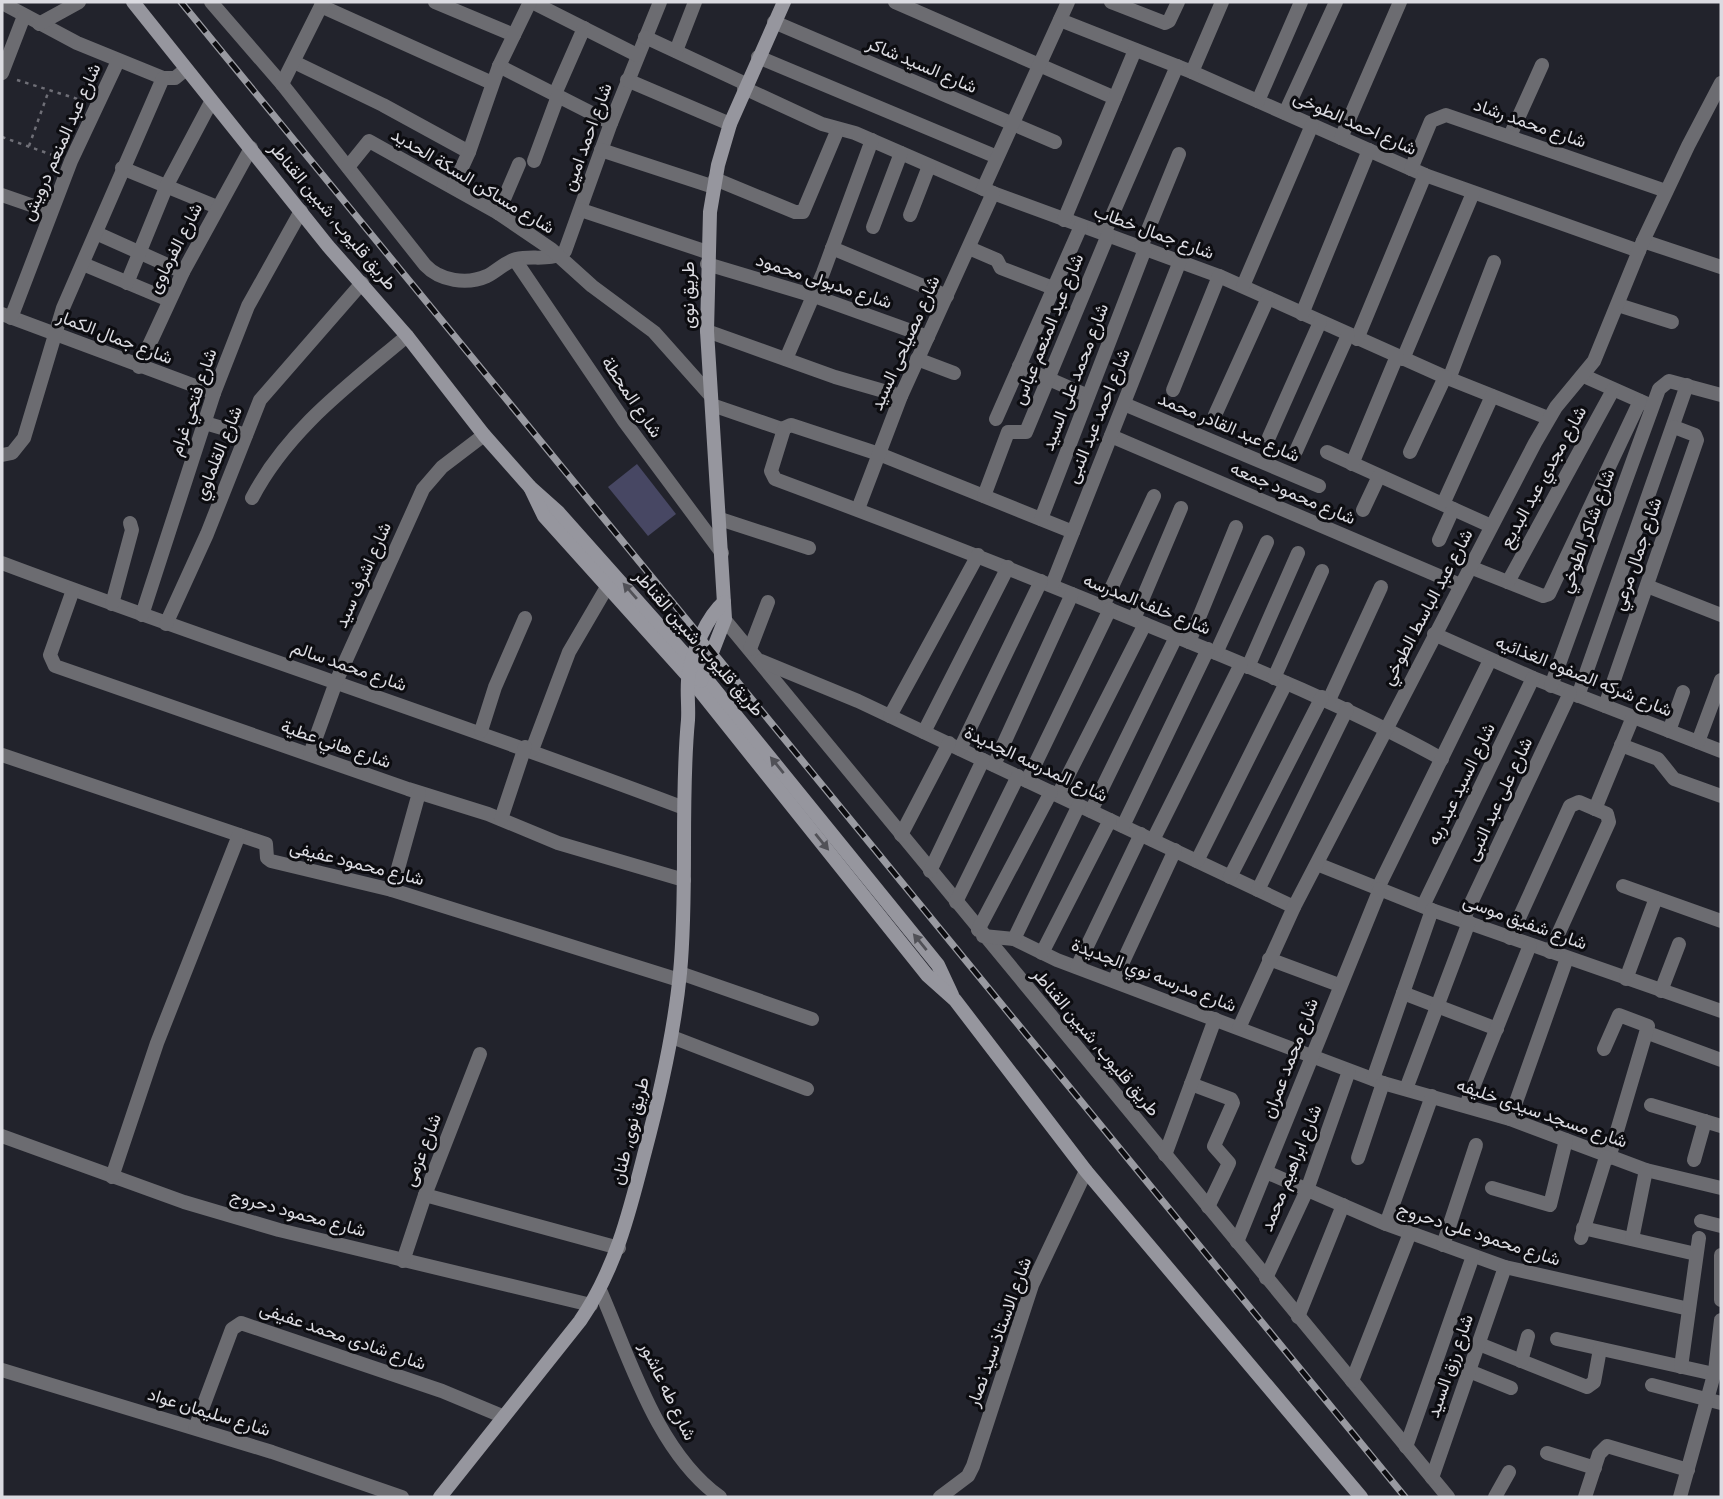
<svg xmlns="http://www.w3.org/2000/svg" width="1723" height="1499" font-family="Barlow,Vazirmatn,sans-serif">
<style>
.building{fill:#474763}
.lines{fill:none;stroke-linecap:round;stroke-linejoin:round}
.path{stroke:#6f6f77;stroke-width:2.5;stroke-dasharray:3.5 5;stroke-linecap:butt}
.street{stroke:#6c6c71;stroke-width:14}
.secondary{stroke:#96969e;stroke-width:14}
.rail-casing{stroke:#999aa1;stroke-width:7}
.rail{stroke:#0c0c10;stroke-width:4.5;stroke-dasharray:13;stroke-linecap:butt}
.oneway{fill:#515157}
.labels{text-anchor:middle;stroke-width:6;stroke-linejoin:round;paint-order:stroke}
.street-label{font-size:18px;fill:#dbdbe1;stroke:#0c0c10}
</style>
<rect width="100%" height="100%" fill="#22232c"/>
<path class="building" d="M637,464L676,514L648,536L608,487Z"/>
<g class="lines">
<g class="path">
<path d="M17,80L84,101"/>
<path d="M2,137L58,157"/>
<path d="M29,146L49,90"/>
</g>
<g class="street">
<path d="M211,2L282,84L425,265C440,281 467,285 487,276C497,271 505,262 516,259C533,255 551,262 565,251L611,123L660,2"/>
<path d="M435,2L514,35"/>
<path d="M532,2L637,55"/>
<path d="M895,2L1115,98"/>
<path d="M1111,2L1165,23L1169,21L1178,2"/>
<path d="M2,3L77,43L163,78H175L185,70"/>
<path d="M321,6L492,83"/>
<path d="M1060,20L1192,72L1425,175L1639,251"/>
<path d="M774,22L1055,142"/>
<path d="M39,24L79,2"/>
<path d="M645,37L746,84"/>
<path d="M676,51L695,2"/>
<path d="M758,57L997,157"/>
<path d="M294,62L383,105L469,152"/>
<path d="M499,66L611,123"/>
<path d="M1192,72L1222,2"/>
<path d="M2,73L24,16"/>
<path d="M627,80L730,124"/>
<path d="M282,84L323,2"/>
<path d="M744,88L822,124L855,133L993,193L1219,276L1445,377L1548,418"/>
<path d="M555,94L584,28"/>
<path d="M1258,101L1301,2"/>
<path d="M1285,113L1336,2"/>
<path d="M1510,136L1542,65"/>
<path d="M1341,138L1400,2"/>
<path d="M601,150L714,187"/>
<path d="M534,161L558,96"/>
<path d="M348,167L369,141L498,213L551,249L592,286L654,332L711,396"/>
<path d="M122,168L217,207"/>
<path d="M1411,169L1431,121L1446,115L1666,191"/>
<path d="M715,179L795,212H803L838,129"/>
<path d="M453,187L469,152L499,66L530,2"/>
<path d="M983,189L1068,2"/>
<path d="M2,195L51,212"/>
<path d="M581,210L707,252"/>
<path d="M498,213L519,164"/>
<path d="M910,215L929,166"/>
<path d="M1064,220L1135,50"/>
<path d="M873,227L901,153"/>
<path d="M96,233L183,272"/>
<path d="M1104,234L1177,66"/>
<path d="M1643,241L1721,267"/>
<path d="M1141,247L1179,154"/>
<path d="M832,248L947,296"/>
<path d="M969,248L997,260L1001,268L1053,288"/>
<path d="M515,260L624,421L722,553"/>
<path d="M83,264L169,300"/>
<path d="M707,264L814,296L928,337"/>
<path d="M127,283L167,185L211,102"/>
<path d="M1243,286L1312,125"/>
<path d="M1618,305L1672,322"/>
<path d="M2,314L214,393"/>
<path d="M1302,314L1369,150"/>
<path d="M11,318L71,161L118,61"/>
<path d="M707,331L835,377L901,396"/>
<path d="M1357,339L1425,175"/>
<path d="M786,359L823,273L872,140"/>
<path d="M917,359L954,373"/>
<path d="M1403,359L1473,193"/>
<path d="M1019,366L1088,396"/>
<path d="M139,367L183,272L251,148"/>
<path d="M1584,376L1647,404"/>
<path d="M1449,379L1494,262"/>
<path d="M1173,390L1219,276"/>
<path d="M1124,404L1319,486"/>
<path d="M712,405L782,429L791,425L879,454L1073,532"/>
<path d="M1215,415L1268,298"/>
<path d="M996,419L1081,226"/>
<path d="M205,423L246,435"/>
<path d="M784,429L771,471L775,479C904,527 1030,576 1157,629C1254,668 1350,708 1442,759"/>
<path d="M1111,436L1460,585"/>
<path d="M1269,437L1320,322"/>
<path d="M1296,451L1348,335"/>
<path d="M1327,452L1491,526"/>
<path d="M1410,452L1445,377"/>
<path d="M2,455L12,453L24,438L63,308L163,78"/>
<path d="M1352,464L1397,356"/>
<path d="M984,496L1008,432H1026L1108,235"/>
<path d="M252,498C288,429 349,385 407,336"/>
<path d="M1443,504L1492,396"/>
<path d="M858,509L901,396L993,193"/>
<path d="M1363,510L1379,476"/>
<path d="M720,519L809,548"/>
<path d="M1041,519L1145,249"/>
<path d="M1439,540L1453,509"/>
<path d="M2,563C228,648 458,722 684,808"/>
<path d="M1470,567L1543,596L1549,594L1640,401"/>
<path d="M1508,582L1613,390"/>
<path d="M1052,585L1180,261"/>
<path d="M1647,586L1721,615"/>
<path d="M73,590L50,655L55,666L408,789L488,814L558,843L684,880"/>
<path d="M112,604L132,530L130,523"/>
<path d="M1103,606L1154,496"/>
<path d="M719,613L1448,1497"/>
<path d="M142,615L214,393L248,306L301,211"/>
<path d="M1134,619L1181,508"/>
<path d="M166,624L207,534L260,400L362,283"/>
<path d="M1434,634L1533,678L1721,751"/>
<path d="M1189,642L1236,527"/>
<path d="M750,649L768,602"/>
<path d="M1216,653L1267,542"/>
<path d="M761,661L858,701L1294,907"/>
<path d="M1248,667L1298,553"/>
<path d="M1274,678L1322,571"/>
<path d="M1551,686L1659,389L1669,381L1721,395"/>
<path d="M1578,696L1687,385"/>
<path d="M1329,700L1381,587"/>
<path d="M1605,706L1697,440L1695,435L1674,427"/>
<path d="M890,716L978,555"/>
<path d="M481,731L495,687L525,618"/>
<path d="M1669,731L1683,692"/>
<path d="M924,732L1008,567"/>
<path d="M1698,742L1721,680"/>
<path d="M1621,745L1658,759L1674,779L1721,796"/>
<path d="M960,749L1041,581"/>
<path d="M532,750L569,652L607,587"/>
<path d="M310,754L336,682L423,489L442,467L484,435"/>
<path d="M2,755L266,844L267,858L271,861L392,890L679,980"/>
<path d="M994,765L1072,594"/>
<path d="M1027,781L1110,609"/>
<path d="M1058,795L1145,624"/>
<path d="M1595,809L1633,717"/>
<path d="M1091,811L1176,637"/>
<path d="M501,819L525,747"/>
<path d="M1123,826L1208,649"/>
<path d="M901,835L949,743"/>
<path d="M1153,840L1241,664"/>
<path d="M1197,861L1286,683"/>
<path d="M1317,864L1432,910L1721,1011"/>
<path d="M930,871L983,760"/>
<path d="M1230,877L1322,697"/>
<path d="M1623,886L1721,921"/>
<path d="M1378,888L1490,660"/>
<path d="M392,890L419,793"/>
<path d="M1258,890L1347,709"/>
<path d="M956,902L1018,776"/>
<path d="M1423,906L1533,678"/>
<path d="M1463,920L1570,693"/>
<path d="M978,930L1051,792"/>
<path d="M983,936L1014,939L1057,960L1383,1083L1510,1119L1646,1170L1721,1188"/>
<path d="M1510,938L1570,806L1579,802L1607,814L1609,822L1550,952"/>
<path d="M1014,939L1079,805"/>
<path d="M1042,953L1110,820"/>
<path d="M1269,959L1339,985"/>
<path d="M1077,967L1141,834"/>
<path d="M680,973L812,1019"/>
<path d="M1626,979L1656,898"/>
<path d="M1114,981L1175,850"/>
<path d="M1661,991L1679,944"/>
<path d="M1403,993L1497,1029"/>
<path d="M1239,1028L1294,907L1535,443L1556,407L1594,361L1643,241L1688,146L1721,83"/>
<path d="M1648,1033L1721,1060"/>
<path d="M672,1037L807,1089"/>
<path d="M1604,1049L1619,1015L1648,1026L1609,1158"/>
<path d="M1373,1079L1432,910"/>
<path d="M1191,1084L1231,1099L1233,1103L1214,1146L1229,1163L1208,1207"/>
<path d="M1406,1089L1469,922"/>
<path d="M1466,1105L1530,945"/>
<path d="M1651,1105L1721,1126"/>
<path d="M1510,1119L1567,958"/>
<path d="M2,1136L184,1202L279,1230L591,1305"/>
<path d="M1165,1155L1215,1019"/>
<path d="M1358,1158L1383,1083"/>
<path d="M1694,1160L1705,1121"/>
<path d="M1266,1172L1386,1224L1505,1267L1689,1309"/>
<path d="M112,1177L157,1043L239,835"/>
<path d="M1492,1188L1550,1205L1566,1140"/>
<path d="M425,1195L619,1248"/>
<path d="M1701,1221L1721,1226"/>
<path d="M1386,1224L1432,1096"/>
<path d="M1583,1228L1696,1254"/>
<path d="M1581,1238L1606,1157"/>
<path d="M1632,1239L1646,1170"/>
<path d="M1237,1242L1380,889"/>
<path d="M1443,1245L1476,1145"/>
<path d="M1721,1255V1300"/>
<path d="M403,1261L425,1195L480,1054"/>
<path d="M1266,1278L1307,1190L1349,1071"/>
<path d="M600,1290C630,1359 657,1452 720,1497"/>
<path d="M1298,1317L1343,1205"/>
<path d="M1557,1339L1714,1374"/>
<path d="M1479,1344L1587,1387L1594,1382L1600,1349"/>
<path d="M1521,1361L1528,1336"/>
<path d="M1681,1367L1699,1238"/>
<path d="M2,1370L272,1452L402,1497"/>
<path d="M1469,1371L1511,1388"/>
<path d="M1352,1381L1410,1233"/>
<path d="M1652,1385L1721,1403"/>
<path d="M195,1428L232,1329L241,1323L442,1391L502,1416"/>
<path d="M1406,1447L1473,1256"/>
<path d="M1547,1453L1595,1468"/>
<path d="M1432,1478L1505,1267"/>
<path d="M940,1497L968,1476L973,1466L1032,1285L1086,1171"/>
<path d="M1495,1497L1509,1472"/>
<path d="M1585,1497L1599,1454L1607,1446L1688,1470"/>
<path d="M1680,1497L1715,1371L1721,1320"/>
</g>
<g class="secondary">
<path d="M133,2L328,246L407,336L484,435L530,487L558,512L703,675L938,965L952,995"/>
<path d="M530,487L544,516L688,676L927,975L955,1000L1086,1171L1361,1497"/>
<path d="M701,681L725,619L707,331L710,212L718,165L730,124L784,2"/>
<path d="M440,1497L580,1321C615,1270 629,1214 644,1155C660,1095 674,1035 680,973C688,889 680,804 688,720C689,704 686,687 689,672C694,649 706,618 724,602"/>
</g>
<defs>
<path id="rail" d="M181,2L1405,1497"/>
</defs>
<use href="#rail" class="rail-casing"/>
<use href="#rail" class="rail"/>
</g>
<defs><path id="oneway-solid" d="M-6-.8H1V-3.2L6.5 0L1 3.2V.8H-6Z" transform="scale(1.75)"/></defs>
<g class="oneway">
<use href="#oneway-solid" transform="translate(630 591) rotate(-131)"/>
<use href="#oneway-solid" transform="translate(777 765) rotate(-129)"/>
<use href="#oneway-solid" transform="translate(822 842) rotate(51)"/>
<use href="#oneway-solid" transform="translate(920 942) rotate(-129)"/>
</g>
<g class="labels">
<g class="street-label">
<text transform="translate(922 65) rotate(23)" y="6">شارع السيد شاكر</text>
<text transform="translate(1355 123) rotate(24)" y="6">شارع احمد الطوخى</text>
<text transform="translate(1530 123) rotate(19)" y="6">شارع محمد رشاد</text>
<text transform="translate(587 137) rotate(-70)" y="6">شارع احمد امين</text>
<text transform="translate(61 142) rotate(-66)" y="6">شارع عبد المنعم درويش</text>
<text transform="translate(473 181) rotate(31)" y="6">شارع مساكن السكة الحديد</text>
<text transform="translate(333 216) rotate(50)" y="6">طريق قليوب, شبين القناطر</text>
<text transform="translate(1154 232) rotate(20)" y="6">شارع جمال خطاب</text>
<text transform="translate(175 248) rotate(-63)" y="6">شارع الفرماوى</text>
<text transform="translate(824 281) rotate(18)" y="6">شارع مدبولى محمود</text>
<text transform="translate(688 295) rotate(-90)" y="6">طريق نوى</text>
<text transform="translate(1048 329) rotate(-68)" y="6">شارع عبد المنعم عباس</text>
<text transform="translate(115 337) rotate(21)" y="6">شارع جمال الكمار</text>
<text transform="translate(905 343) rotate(-66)" y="6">شارع مصيلحى السيد</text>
<text transform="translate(1075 377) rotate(-69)" y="6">شارع محمد على السيد</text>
<text transform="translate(632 397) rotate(56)" y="6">شارع المحطة</text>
<text transform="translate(193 402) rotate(-71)" y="6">شارع فتحي غرام</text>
<text transform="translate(1098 416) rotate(-68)" y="6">شارع احمد عبد النبى</text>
<text transform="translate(1229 427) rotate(23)" y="6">شارع عبد القادر محمد</text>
<text transform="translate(218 453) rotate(-68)" y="6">شارع القلماوي</text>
<text transform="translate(1543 477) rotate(-61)" y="6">شارع مجدي عبد البديع</text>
<text transform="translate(1293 493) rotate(23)" y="6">شارع محمود جمعه</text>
<text transform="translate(1587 531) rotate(-70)" y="6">شارع شاكر الطوخي</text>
<text transform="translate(1637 554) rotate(-71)" y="6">شارع جمال مرعي</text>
<text transform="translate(363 575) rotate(-66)" y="6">شارع اشرف سيد</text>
<text transform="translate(1147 604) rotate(22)" y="6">شارع خلف المدرسه</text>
<text transform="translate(1427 607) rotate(-62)" y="6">شارع عبد الباسط الطوخي</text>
<text transform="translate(699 643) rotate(49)" y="6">طريق قليوب, شبين القناطر</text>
<text transform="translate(349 666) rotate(19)" y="6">شارع محمد سالم</text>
<text transform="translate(1584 676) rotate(22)" y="6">شارع شركه الصفوه الغذائيه</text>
<text transform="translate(336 744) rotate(19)" y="6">شارع هاني عطية</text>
<text transform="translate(1036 764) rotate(25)" y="6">شارع المدرسه الجديدة</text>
<text transform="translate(1461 784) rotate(-64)" y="6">شارع السيد عبد ربه</text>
<text transform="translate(1499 799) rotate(-65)" y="6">شارع على عبد النبى</text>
<text transform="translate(357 863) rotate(14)" y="6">شارع محمود عفيفى</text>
<text transform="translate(1525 922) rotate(20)" y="6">شارع شفيق موسى</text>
<text transform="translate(1154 975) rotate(21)" y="6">شارع مدرسه نوي الجديدة</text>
<text transform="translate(1096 1042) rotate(50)" y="6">طريق قليوب, شبين القناطر</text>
<text transform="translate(1290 1058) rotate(-69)" y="6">شارع محمد عمران</text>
<text transform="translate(1542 1113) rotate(19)" y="6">شارع مسجد سيدى خليفه</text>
<text transform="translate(630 1131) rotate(-76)" y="6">طريق نوى, طنان</text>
<text transform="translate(422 1150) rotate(-69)" y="6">شارع عزمى</text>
<text transform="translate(1291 1168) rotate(-68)" y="6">شارع ابراهيم محمد</text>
<text transform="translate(298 1213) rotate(15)" y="6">شارع محمود دحروج</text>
<text transform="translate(1479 1234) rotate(18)" y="6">شارع محمود على دحروج</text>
<text transform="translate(999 1332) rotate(-70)" y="6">شارع الاستاذ سيد نصار</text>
<text transform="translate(343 1336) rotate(19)" y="6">شارع شادى محمد عفيفى</text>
<text transform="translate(1450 1366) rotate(-71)" y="6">شارع رزق السيد</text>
<text transform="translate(668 1391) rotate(64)" y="6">شارع طه عاشور</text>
<text transform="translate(209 1412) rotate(17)" y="6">شارع سليمان عواد</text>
</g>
</g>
<rect width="1723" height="1499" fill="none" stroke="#dbdbe1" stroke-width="7"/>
</svg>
